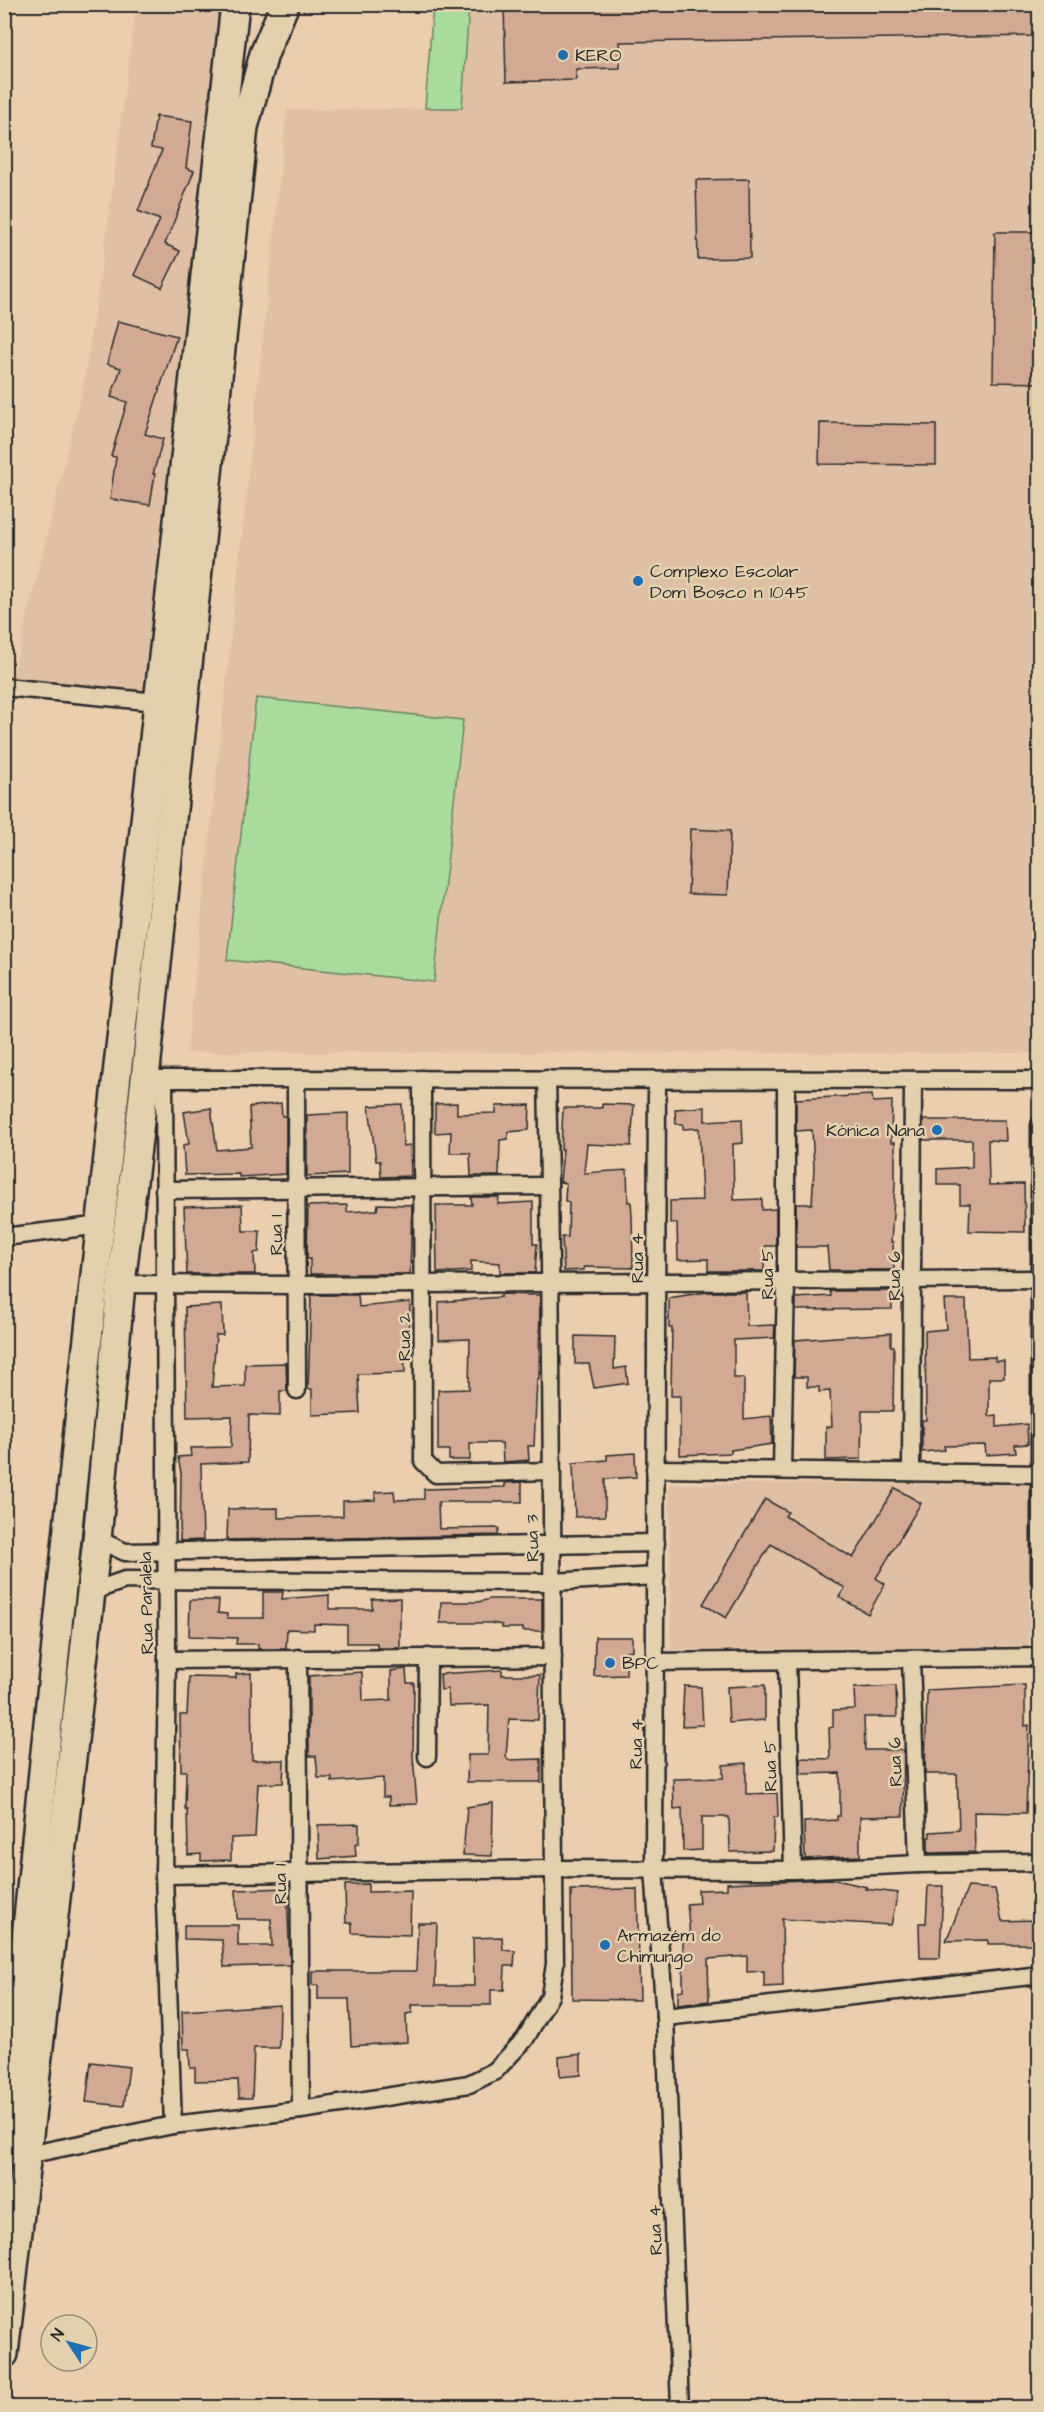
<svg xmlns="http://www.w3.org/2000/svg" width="1044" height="2412" font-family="'Architects Daughter',sans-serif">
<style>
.built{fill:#dfc0a4}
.green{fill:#a9db9d;stroke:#6a8364;stroke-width:1.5}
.building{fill:#d2a993;stroke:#2b2b2b;stroke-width:1.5}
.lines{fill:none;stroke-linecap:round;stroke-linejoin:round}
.minor-casing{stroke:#2b2b2b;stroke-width:21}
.primary-casing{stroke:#2b2b2b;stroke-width:32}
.minor{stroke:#e3d1ae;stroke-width:16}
.primary{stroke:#e3d1ae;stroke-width:27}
.poi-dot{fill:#1f6fb2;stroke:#e3d1ae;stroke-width:2}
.labels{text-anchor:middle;stroke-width:5;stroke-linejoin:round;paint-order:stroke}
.poi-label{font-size:18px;fill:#2b2b2b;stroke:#e3d1ae;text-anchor:start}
.street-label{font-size:18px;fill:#2b2b2b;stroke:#e3d1ae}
</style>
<rect width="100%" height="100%" fill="#eaceae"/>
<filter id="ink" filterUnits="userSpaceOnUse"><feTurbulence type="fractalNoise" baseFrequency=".0167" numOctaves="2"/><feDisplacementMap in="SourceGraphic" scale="12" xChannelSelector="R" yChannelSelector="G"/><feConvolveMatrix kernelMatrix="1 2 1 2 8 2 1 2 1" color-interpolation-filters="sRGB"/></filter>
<g filter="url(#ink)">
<g class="built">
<path d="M136,5H235L157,702L10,688L84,382L108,223Z"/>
<path d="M469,5H1039V1053L187,1052L287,110L462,108Z"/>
<path d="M1031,1483L1029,1647L671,1650L669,1484Z"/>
</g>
<g class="green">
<path d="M433,5H469L462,108H425Z"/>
<path d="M256,698L463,720L434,982L227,960Z"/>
</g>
<g class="building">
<path d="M504,4H1040V36L620,42V68L576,69V80L506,82Z"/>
<path d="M156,116L192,121L186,168L194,171L165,244L180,251L162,288L134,275L160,220L138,211L162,150L151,148Z"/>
<path d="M749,179L750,258L698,259L696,180Z"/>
<path d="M995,232H1040V383L993,382Z"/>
<path d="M118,321L177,336L145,434L163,439L153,474H155L150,505L110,499L116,457L111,456L127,402L111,397L121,368L107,364Z"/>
<path d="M820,423L936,425V465L819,464Z"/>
<path d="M690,829L730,831L728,895L688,894Z"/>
<path d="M872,1095L873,1102L892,1101L891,1142H895V1185L891,1242H893L894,1270H829L827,1247H796V1204H812L814,1168L812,1130L796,1131V1099Z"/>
<path d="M281,1103L282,1116H286V1174L239,1177V1174L185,1175L183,1145L189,1144L184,1112L211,1108L217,1150L251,1147L249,1107Z"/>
<path d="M457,1103V1114L496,1113V1106L530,1105L529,1130L508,1132V1139L500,1140L499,1176H471L470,1153H450L451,1132L435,1133V1104Z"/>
<path d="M402,1104L403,1146L410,1145L411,1176L381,1177L380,1161H376L369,1106Z"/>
<path d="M602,1104L634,1105L631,1146L587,1144L584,1173L627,1170L628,1202H631L632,1216L633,1268L584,1267V1270L564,1271L562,1237H568L569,1202L565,1201L566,1183L560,1182L563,1149L561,1150L563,1108H602Z"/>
<path d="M705,1107V1121L742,1119L743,1143L733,1144L734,1200L762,1199V1210L776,1209V1246H765L764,1271H708V1259L678,1260L677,1223H670V1201L702,1200L699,1128L683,1129V1124H676L675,1109Z"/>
<path d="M348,1113V1174L307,1176V1115Z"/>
<path d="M923,1120H1005L1006,1141L988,1140L989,1185L1024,1184L1025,1232L969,1231L970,1204H960V1185H937V1169L972,1167V1140H923Z"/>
<path d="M471,1197H499L498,1204L533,1202V1244H537L535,1273H500V1263L471,1261V1271L437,1273L436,1205H472Z"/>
<path d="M378,1204L412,1205L410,1274H310V1259H307L308,1206L347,1205V1212L377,1210Z"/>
<path d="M242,1205L243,1231H260L259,1252L254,1253L255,1274H187L184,1207Z"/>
<path d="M830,1291H892V1309L796,1310V1298L831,1296Z"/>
<path d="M707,1292H746L747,1326L775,1325L774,1338L734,1340V1378H744V1419L771,1416L772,1444L731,1450V1453L680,1455V1396H671L672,1328H669V1298Z"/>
<path d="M501,1294L540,1295L539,1379H537L534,1446H528L529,1460L503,1462L502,1443H470V1460H449V1450H438V1390L469,1389L470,1339L439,1340V1302L501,1297Z"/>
<path d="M311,1295H358L359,1307L410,1302L409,1340L404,1341L405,1373L358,1374L360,1413L312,1415V1389H308Z"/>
<path d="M944,1300H966L968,1358L995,1357V1361H1004V1378H989V1416L997,1415V1427L1027,1424L1028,1444L1015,1445L1016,1453L986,1455L985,1445L944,1446L945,1450L922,1452V1420H926L925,1331L946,1329Z"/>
<path d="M222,1305L223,1335H216L212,1387L245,1386V1364L286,1363L287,1391H280V1416L249,1415L248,1462L201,1464L203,1540L180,1541L181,1473L178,1457L191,1456L190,1448L231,1447L232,1416L187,1417L185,1307Z"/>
<path d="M891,1333V1346H894L893,1411H862L861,1459L826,1460V1427L832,1426L830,1391L819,1392V1387H807V1377H794L795,1340Z"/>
<path d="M575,1336L615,1337L614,1369L626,1367L628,1383L594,1388L589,1364H575Z"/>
<path d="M635,1453L636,1477L605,1479V1516L575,1517L573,1463L607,1460V1455Z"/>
<path d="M522,1482V1502H438L439,1529L499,1528L498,1535L227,1540L228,1509L278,1508V1518L343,1516V1501L375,1500V1492L394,1491L395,1500L424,1499V1489L505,1487V1483Z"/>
<path d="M895,1488L921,1503L876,1578L885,1584L868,1614L839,1597L845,1588L771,1544L726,1618L703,1604L765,1499L788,1512L785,1516L853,1558Z"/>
<path d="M263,1592H283L282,1599L329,1595V1609H372V1599L400,1598V1648H377V1643H347V1625L314,1624V1630L287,1629L286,1649H258V1644H236L237,1638L189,1636L190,1600H219L218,1613L227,1614V1618H263Z"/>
<path d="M490,1599H542V1631H523V1628H502V1625L491,1623H440L441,1602H478Z"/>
<path d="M595,1637H632V1650L626,1651V1675L594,1676Z"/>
<path d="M406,1669L407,1683H414L413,1756L417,1804L389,1805V1797H383V1778L332,1782V1778H318L316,1756H309V1676L362,1672L363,1701L391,1700V1671Z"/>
<path d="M502,1670V1675H540L538,1720L509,1719L506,1756L508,1760L541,1759V1782H467L468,1755H488L489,1705L449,1706L448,1689L441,1690L440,1674Z"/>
<path d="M251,1673L252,1760H284L283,1783L258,1784L255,1837L231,1838V1860L201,1861V1854L188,1855L187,1809H185L186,1771H181L180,1715H187L189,1677L236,1678V1674Z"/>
<path d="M765,1685V1720L729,1723L727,1687Z"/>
<path d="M1025,1685V1726L1029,1725L1026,1813L974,1812L975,1852L928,1853V1837H930V1832L959,1830L957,1774H925L927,1690Z"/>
<path d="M684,1686L701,1687L703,1725L682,1726Z"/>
<path d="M896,1686L897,1717H864L865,1750H904L903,1816L860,1817V1856L805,1859L804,1822L837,1820V1816H840V1773L801,1774L800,1758L830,1759L829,1728L833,1727V1710L855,1709L854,1688Z"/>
<path d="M746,1763V1794L777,1793L778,1817H774L773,1851L730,1852L729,1817H702V1850L683,1851L682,1808L674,1809L673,1779L723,1778V1765Z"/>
<path d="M493,1803L492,1856L463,1855L467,1807Z"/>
<path d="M359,1824V1843L355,1844L356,1856L319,1859L318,1825Z"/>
<path d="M831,1879L867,1887L865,1889L898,1893L891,1925L782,1919L783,1986L764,1987V1971L747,1972V1956L708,1959L709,2001L678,2005V1991L683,1990V1935H690L687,1904L699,1903L698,1890L727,1889V1883Z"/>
<path d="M368,1884V1892L411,1891L410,1935L352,1933V1923H346L345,1885Z"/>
<path d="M928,1886H943L940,1958H920L919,1923H926Z"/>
<path d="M968,1887L995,1889L1002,1921L1038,1920L1037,1944H988V1940L946,1941Z"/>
<path d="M287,1888L290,1965L224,1967L222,1940L184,1939V1925H238V1946H272L271,1919H237L236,1890Z"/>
<path d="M637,1889L640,2000L572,1999L571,1890Z"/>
<path d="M418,1923H437L435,1986H474L473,1938L502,1937L503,1950L515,1951L514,1966H505L504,1990H491V2005H411L412,2013L406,2014L407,2042L351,2046L349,1999H318V1985H312V1971H416Z"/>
<path d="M280,2005L279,2048H254L252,2098H239L238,2080L195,2081V2068H190L189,2049H183L182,2011Z"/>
<path d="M581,2054V2075L560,2077L559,2057Z"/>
<path d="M91,2062L129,2067L124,2106L86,2102Z"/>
</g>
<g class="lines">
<defs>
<g id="minor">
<path d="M4,687L157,702"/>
<path d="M155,1079L1040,1080"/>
<path d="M164,1079L167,1660L164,1875L173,2125"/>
<path d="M296,1079L297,1390"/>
<path d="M422,1079L423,1461L436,1474L551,1471"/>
<path d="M657,1080L654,1870L665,2017L680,2408"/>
<path d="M1040,1125V1580"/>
<path d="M164,1190L549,1186"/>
<path d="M4,1237L101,1225"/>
<path d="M121,1284L296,1285L1040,1279"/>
<path d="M655,1469L1040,1474"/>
<path d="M782,1469L786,1281V1080"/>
<path d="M911,1472L913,1080"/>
<path d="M97,1539L125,1552L656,1543"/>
<path d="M90,1592L125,1580L552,1582L656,1576"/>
<path d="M298,1658L301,2110"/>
<path d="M911,1659L918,1864"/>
<path d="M167,1660L553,1657"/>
<path d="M787,1661L793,1870"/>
<path d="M657,1662L1040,1657"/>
<path d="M427,1757L428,1657"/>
<path d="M164,1875L554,1869L793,1870L918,1864L1040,1862"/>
<path d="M665,2017L1040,1975"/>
<path d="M27,2155L173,2125L301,2110L469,2084L495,2071L525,2039L550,1996L555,1964C551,1669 554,1374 547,1079"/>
</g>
<g id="primary">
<path d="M4,2152L80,1411L235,4"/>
<path d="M4,2354L97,1539L121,1284L145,1079L244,127L264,54L285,4"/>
</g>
</defs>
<use href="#minor" class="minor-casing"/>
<use href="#primary" class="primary-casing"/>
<use href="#minor" class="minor"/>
<use href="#primary" class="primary"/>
</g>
</g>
<g class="poi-dot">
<circle cx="563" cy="55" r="6"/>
<circle cx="638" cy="581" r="6"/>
<circle cx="937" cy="1130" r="6"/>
<circle cx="610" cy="1663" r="6"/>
<circle cx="605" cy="1945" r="6"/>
</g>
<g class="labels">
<g class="poi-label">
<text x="575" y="61">KERO</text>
<text x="650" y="577">Complexo Escolar<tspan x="650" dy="21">Dom Bosco n 1045</tspan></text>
<text x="925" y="1136" text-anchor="end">Kónica Nana</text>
<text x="622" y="1669">BPC</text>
<text x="617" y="1941">Armazém do<tspan x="617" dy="21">Chimungo</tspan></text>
</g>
<g class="street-label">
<text transform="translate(276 1235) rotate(-91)" y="6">Rua 1</text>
<text transform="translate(637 1258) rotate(-90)" y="6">Rua 4</text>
<text transform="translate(767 1274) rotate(-90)" y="6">Rua 5</text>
<text transform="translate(894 1276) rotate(-90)" y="6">Rua 6</text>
<text transform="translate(404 1337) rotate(-90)" y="6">Rua 2</text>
<text transform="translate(532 1538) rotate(-91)" y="6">Rua 3</text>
<text transform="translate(146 1603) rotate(-91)" y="6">Rua Paralela</text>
<text transform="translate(636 1744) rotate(-89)" y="6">Rua 4</text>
<text transform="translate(895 1762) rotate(-92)" y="6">Rua 6</text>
<text transform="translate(770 1766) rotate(-91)" y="6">Rua 5</text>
<text transform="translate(280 1884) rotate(-90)" y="6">Rua 1</text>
<text transform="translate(655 2230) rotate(-92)" y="6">Rua 4</text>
</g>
</g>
<rect width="1044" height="2412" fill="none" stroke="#e3d1ae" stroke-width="24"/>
<rect x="12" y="12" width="1020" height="2388" fill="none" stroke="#2b2b2b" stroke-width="2" filter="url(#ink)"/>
<g transform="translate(69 2343) rotate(306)"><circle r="28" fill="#e3d1ae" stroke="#998f7a" stroke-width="1.5"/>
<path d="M0-4.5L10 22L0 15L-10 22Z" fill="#1f6fb2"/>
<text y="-9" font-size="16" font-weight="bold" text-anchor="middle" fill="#2b2b2b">N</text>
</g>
</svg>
